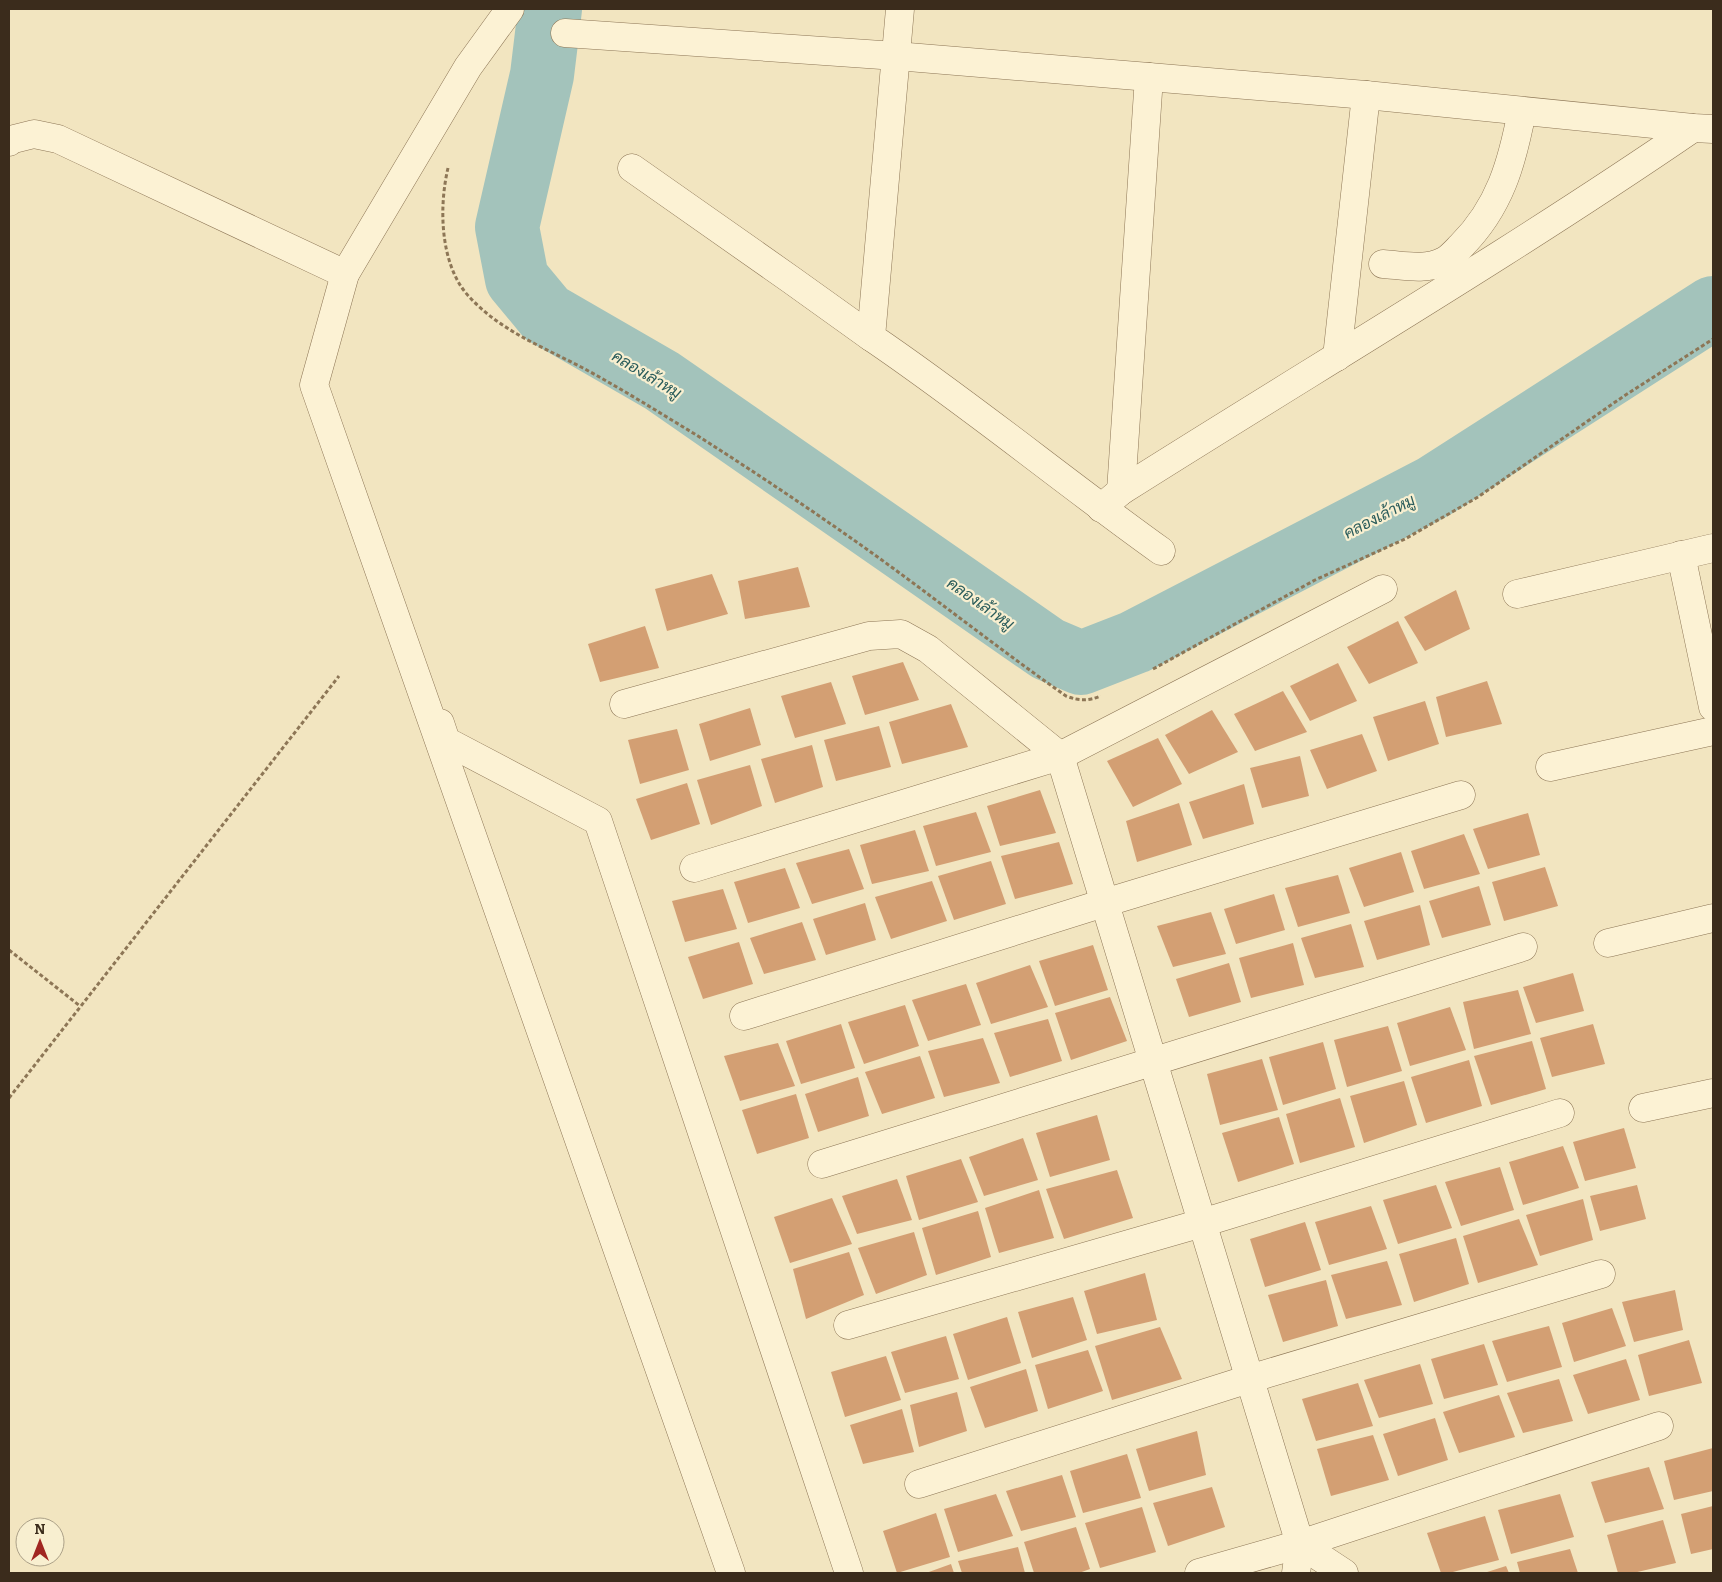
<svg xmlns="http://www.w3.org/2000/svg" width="1722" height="1582" font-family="Bitter,Sarabun,serif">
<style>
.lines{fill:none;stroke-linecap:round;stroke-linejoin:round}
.river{stroke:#a3c3bb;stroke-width:64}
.building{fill:#d39f73}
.minor-casing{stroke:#8d7656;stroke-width:29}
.path{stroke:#8d7656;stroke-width:3;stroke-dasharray:4 2.5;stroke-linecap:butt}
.minor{stroke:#fcf2d4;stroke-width:28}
.labels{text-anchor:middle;stroke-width:4.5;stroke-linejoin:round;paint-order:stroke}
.water-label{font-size:16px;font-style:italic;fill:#2a5c5b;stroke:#f8efd0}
</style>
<rect width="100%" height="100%" fill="#f2e5c0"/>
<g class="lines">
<path class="river" d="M550,9L542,75L507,227L517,279L546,314L662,381L1048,649L1081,663L1135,642L1434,487L1713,308"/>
</g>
<g class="building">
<path d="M798,567L810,607L745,619L738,581Z"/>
<path d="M712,574L728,614L667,631L655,589Z"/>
<path d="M1456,590L1470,629L1425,651L1404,617Z"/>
<path d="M1398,621L1418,663L1369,684L1347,647Z"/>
<path d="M645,626L659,668L600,682L588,644Z"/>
<path d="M903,662L919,700L865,715L852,676Z"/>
<path d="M1338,663L1357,701L1310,721L1290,686Z"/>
<path d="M1487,681L1502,724L1446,737L1436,697Z"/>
<path d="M831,682L846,724L795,738L781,696Z"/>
<path d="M1283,691L1307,732L1255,751L1234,714Z"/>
<path d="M1425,701L1439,744L1388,761L1373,717Z"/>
<path d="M951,704L968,747L902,764L889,722Z"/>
<path d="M750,708L761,745L710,761L699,724Z"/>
<path d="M1212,710L1238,752L1189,774L1165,735Z"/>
<path d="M879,726L891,767L836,781L824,740Z"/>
<path d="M677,729L689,770L640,784L628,740Z"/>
<path d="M1362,734L1377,771L1327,789L1310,750Z"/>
<path d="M1158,738L1182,784L1133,807L1107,761Z"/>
<path d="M812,745L823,787L775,803L761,759Z"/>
<path d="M1300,756L1309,796L1262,808L1250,768Z"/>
<path d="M750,765L762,806L711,825L697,780Z"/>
<path d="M687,783L700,824L651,840L636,799Z"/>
<path d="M1244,784L1254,824L1203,839L1189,802Z"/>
<path d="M1040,790L1056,833L1000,846L987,806Z"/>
<path d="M1179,803L1192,845L1137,862L1126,821Z"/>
<path d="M976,812L991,852L936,866L923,826Z"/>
<path d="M1528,813L1540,855L1488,869L1473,829Z"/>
<path d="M915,830L929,871L872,884L860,845Z"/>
<path d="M1464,834L1480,874L1424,889L1411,851Z"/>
<path d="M1059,842L1073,884L1015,899L1001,856Z"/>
<path d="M849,849L864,889L812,904L796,863Z"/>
<path d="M1401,852L1414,892L1364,907L1349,868Z"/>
<path d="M991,861L1006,904L954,920L938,876Z"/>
<path d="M1545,867L1558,906L1504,921L1492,882Z"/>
<path d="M785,868L800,908L748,923L734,882Z"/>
<path d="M1338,875L1350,913L1298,927L1285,888Z"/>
<path d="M932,881L947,921L891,939L875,897Z"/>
<path d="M1479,886L1491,925L1442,938L1429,901Z"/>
<path d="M723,889L737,929L685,942L672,901Z"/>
<path d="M1274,894L1285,930L1236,944L1224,909Z"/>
<path d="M865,903L876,940L826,955L813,919Z"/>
<path d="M1420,905L1430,945L1377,960L1364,921Z"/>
<path d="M1211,912L1226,954L1173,967L1157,926Z"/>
<path d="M802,922L816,960L764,974L750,938Z"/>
<path d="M1351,924L1364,967L1315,978L1301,938Z"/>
<path d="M739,942L753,984L703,999L688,957Z"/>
<path d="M1293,943L1304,985L1251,998L1239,958Z"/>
<path d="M1093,945L1108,990L1055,1006L1039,961Z"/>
<path d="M1229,963L1241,1002L1189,1017L1176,979Z"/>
<path d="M1030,965L1048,1007L991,1024L976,983Z"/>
<path d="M1573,973L1584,1011L1536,1023L1523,987Z"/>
<path d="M966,984L981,1025L928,1041L912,1000Z"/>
<path d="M1518,990L1531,1034L1474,1049L1463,1002Z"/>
<path d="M1110,997L1127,1041L1071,1060L1055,1013Z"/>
<path d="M905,1005L919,1046L864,1064L848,1022Z"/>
<path d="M1450,1007L1466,1050L1410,1066L1397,1023Z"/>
<path d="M1048,1019L1062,1061L1010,1077L994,1033Z"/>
<path d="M841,1024L855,1068L801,1084L786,1041Z"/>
<path d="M1593,1024L1605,1064L1552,1077L1540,1038Z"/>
<path d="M1388,1026L1402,1071L1347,1087L1334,1040Z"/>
<path d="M983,1038L1000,1083L944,1097L928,1051Z"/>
<path d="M1532,1041L1546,1089L1491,1105L1474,1056Z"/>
<path d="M1323,1042L1336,1089L1283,1105L1269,1057Z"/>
<path d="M778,1043L795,1086L740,1101L724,1056Z"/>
<path d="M920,1056L935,1098L882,1114L865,1072Z"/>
<path d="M1262,1059L1278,1110L1220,1125L1207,1074Z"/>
<path d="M1469,1060L1482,1106L1426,1123L1411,1077Z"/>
<path d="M858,1077L869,1116L818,1132L805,1094Z"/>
<path d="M1404,1081L1417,1125L1364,1143L1350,1096Z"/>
<path d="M796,1094L809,1138L757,1154L742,1110Z"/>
<path d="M1340,1098L1355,1147L1300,1163L1286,1114Z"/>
<path d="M1097,1115L1110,1160L1050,1177L1036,1133Z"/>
<path d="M1279,1117L1294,1164L1238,1182L1222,1133Z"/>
<path d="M1624,1128L1636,1168L1585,1181L1573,1142Z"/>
<path d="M1023,1138L1038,1180L984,1196L969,1157Z"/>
<path d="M1563,1146L1579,1188L1523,1205L1509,1162Z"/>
<path d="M961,1159L978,1202L919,1220L906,1176Z"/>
<path d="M1500,1167L1514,1210L1461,1226L1445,1182Z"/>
<path d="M1117,1170L1133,1218L1064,1239L1046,1189Z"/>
<path d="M897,1179L912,1220L857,1234L842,1196Z"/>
<path d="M1436,1185L1452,1228L1398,1244L1383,1200Z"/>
<path d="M1637,1185L1646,1219L1600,1231L1590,1196Z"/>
<path d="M1039,1190L1054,1238L999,1253L985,1208Z"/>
<path d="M832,1198L852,1244L790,1263L774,1217Z"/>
<path d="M1583,1199L1593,1240L1540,1256L1526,1215Z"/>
<path d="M1371,1206L1387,1249L1329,1265L1315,1222Z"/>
<path d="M978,1211L991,1257L936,1275L922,1228Z"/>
<path d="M1519,1219L1538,1265L1478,1283L1463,1236Z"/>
<path d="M1305,1222L1321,1270L1265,1287L1250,1239Z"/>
<path d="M914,1232L927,1275L876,1294L858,1248Z"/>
<path d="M1456,1238L1469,1284L1414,1302L1399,1254Z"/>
<path d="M849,1252L864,1295L806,1319L793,1269Z"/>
<path d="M1387,1261L1402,1305L1346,1319L1331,1275Z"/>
<path d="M1145,1273L1157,1320L1097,1334L1084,1291Z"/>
<path d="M1326,1280L1338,1326L1283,1342L1268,1295Z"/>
<path d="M1675,1290L1683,1330L1634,1342L1622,1302Z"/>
<path d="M1073,1297L1087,1340L1032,1358L1018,1312Z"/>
<path d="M1612,1308L1626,1346L1574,1362L1562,1323Z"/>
<path d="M1007,1317L1021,1363L968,1380L953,1334Z"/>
<path d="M1549,1326L1562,1367L1507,1382L1492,1341Z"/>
<path d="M1160,1327L1182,1379L1112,1400L1095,1346Z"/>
<path d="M946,1336L959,1379L905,1393L891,1352Z"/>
<path d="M1689,1340L1702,1383L1649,1396L1638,1355Z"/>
<path d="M1484,1344L1498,1385L1444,1399L1431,1359Z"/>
<path d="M1088,1350L1103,1391L1048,1409L1035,1365Z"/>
<path d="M886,1356L901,1400L845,1417L831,1372Z"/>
<path d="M1626,1359L1640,1400L1588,1414L1573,1375Z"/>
<path d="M1420,1364L1433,1404L1379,1418L1364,1380Z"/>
<path d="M1026,1369L1038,1411L985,1428L970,1387Z"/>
<path d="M1559,1379L1573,1421L1523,1433L1507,1393Z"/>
<path d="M1358,1383L1373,1426L1316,1441L1302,1399Z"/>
<path d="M957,1392L967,1431L919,1447L910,1405Z"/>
<path d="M1499,1395L1515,1437L1459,1453L1443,1412Z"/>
<path d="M902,1409L914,1452L863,1464L850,1425Z"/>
<path d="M1435,1418L1448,1460L1398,1476L1383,1434Z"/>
<path d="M1197,1431L1206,1475L1149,1491L1136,1449Z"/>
<path d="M1373,1435L1389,1480L1331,1496L1317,1449Z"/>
<path d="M1713,1448V1491L1674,1500L1664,1461Z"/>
<path d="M1127,1454L1141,1498L1083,1513L1070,1471Z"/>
<path d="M1649,1467L1664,1509L1605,1523L1591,1482Z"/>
<path d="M1062,1475L1076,1517L1021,1531L1006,1491Z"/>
<path d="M1212,1487L1225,1527L1168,1546L1153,1503Z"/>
<path d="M996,1494L1013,1536L958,1552L944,1509Z"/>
<path d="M1560,1494L1574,1537L1511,1554L1498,1510Z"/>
<path d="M1713,1506V1549L1691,1554L1681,1514Z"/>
<path d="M1142,1507L1156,1552L1100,1568L1085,1523Z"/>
<path d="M936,1513L950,1557L897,1573L883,1531Z"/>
<path d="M1485,1516L1499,1560L1449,1573H1441L1427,1533Z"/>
<path d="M1663,1520L1676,1563L1633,1573H1618L1607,1535Z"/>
<path d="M1076,1527L1090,1569L1079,1573H1034L1024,1542Z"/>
<path d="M1018,1547L1025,1573H962L958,1561Z"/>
<path d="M1570,1549L1578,1573H1520L1517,1562Z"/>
<path d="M951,1564L954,1573H926Z"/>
<path d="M1506,1566L1509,1573H1484Z"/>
</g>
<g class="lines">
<defs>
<g id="minor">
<path d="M510,9L468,67L345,274L314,385L731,1573"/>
<path d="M900,9L871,337C970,404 1063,481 1161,551"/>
<path d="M565,33L896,56L1149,77L1366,95L1693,128L1713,129"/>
<path d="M9,142L10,140L34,134L58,139L345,274"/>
<path d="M632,168L790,279L871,337"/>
<path d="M1383,264C1401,265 1426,271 1444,261C1450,258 1456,251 1461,246C1500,207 1512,163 1522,111"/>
<path d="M1337,357L1366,95"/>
<path d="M1121,491L1149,77"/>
<path d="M1101,508L1121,491C1312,370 1506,256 1693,128"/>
<path d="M1681,555L1713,707"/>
<path d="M1517,594L1713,548"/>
<path d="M624,704L869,636L901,634L928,649L1060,756L1300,1544L1296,1573"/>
<path d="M440,723L446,741L598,821L849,1573"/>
<path d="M1550,767L1713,731"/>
<path d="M694,868L1060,756L1383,589"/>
<path d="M1608,943L1713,918"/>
<path d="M744,1016L1104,903L1461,795"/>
<path d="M1643,1108L1713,1093"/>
<path d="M822,1164L1523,947"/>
<path d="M848,1325L1202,1223L1560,1113"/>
<path d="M919,1484L1249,1379L1601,1274"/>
<path d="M1300,1544L1344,1573"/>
<path d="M1199,1573L1300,1544L1659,1426"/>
</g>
</defs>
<use href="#minor" class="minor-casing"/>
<g class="path">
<path d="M448,168C439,206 440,260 465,292C496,329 541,346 583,368C622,389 660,413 698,436C745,466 792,497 838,529C915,582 989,642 1066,696C1079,701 1088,701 1101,696"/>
<path d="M1153,669L1315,580L1405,539L1478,497L1624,396L1713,339"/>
<path d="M9,950L80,1006"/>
<path d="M9,1098L339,676"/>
</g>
<use href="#minor" class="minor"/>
</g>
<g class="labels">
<g class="water-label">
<text transform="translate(647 374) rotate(31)" y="6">คลองเล้าหมู</text>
<text transform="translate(1379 516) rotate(-27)" y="6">คลองเล้าหมู</text>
<text transform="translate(981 603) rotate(35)" y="6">คลองเล้าหมู</text>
</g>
</g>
<rect width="1722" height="1582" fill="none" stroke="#3b2c1c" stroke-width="20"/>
<g transform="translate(40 1542)"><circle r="24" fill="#f8efd0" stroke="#aca188"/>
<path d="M0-4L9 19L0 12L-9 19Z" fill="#a12621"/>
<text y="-8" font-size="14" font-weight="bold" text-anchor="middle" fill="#3b2c1c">N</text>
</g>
</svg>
